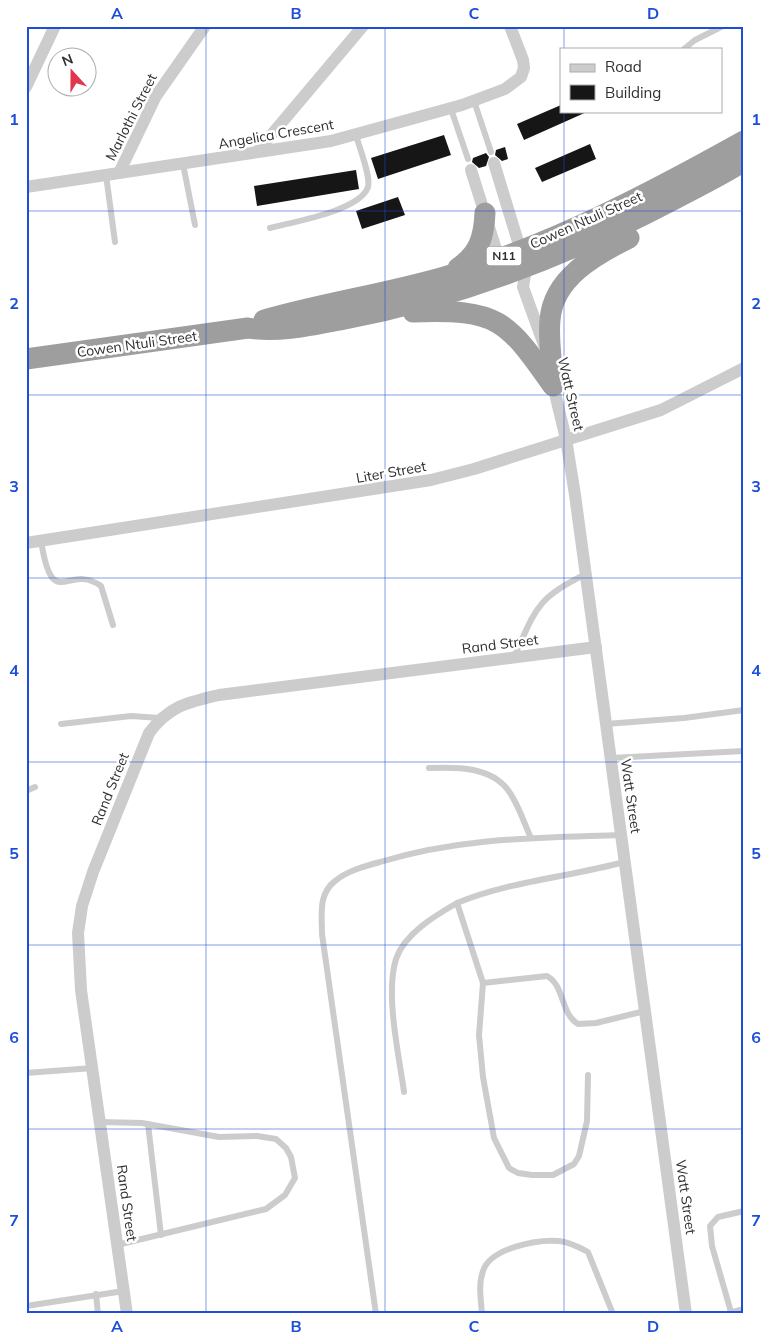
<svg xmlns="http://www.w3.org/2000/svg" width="770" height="1340" font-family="Mulish,sans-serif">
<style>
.building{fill:#161616}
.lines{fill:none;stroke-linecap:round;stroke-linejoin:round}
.service{stroke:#ccc;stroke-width:6}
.minor{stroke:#ccc;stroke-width:12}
.trunk{stroke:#9e9e9e;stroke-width:21}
.grid{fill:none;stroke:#1d4ed8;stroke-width:1;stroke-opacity:0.55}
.labels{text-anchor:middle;stroke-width:5;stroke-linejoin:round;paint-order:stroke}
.shield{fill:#fff;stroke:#6d6d6d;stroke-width:1}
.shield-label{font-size:12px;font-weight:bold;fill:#2f2f2f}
.street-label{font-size:14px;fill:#2f2f2f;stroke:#fff}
.neatline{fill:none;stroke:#1d4ed8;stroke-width:2}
.grid-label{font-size:16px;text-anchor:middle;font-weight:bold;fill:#1d4ed8}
</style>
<rect width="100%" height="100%" fill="#fff"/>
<g class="building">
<path d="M561,105V111H589L524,140L517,124Z"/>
<path d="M444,135L451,155L378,179L371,158Z"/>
<path d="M590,144L596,159L542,182L535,168Z"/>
<path d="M505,147L508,159L502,161L495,155L496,150Z"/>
<path d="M486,153L489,157L486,166L479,168L472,162L473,158Z"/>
<path d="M356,170L359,189L257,206L254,186Z"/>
<path d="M398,197L405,215L362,229L356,211Z"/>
</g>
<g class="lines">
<g class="service">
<path d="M684,49L695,40L723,26"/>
<path d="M474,101L491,152"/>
<path d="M451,109L468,159"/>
<path d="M183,164L195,225"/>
<path d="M106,175L115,242"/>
<path d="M270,228C292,222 360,211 368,187C371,176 359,147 356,135"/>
<path d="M41,541C53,614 67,562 101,586L113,625"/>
<path d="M514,657C536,609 536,598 586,574"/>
<path d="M61,724L131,716L160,718"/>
<path d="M606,724L684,718L744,710"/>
<path d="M611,758L744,751"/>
<path d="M429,768C456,767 493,766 510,793C519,806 524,823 531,838"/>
<path d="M26,791L35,787"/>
<path d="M457,903C510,881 569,877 624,862"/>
<path d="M483,983L547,976C565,986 560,1013 578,1024L596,1023L645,1011"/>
<path d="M26,1073L93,1068"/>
<path d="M404,1092C399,1055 385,995 396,959C404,934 436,915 457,903L483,983L479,1035L483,1077L494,1138L509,1168L518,1173L532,1175H553L574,1164L579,1156L587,1121L588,1075"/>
<path d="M100,1122L142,1123L219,1137L257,1136L276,1139L286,1148L291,1157L295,1178L285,1195L266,1209L117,1245"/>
<path d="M148,1124L161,1235"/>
<path d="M96,1294L98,1314"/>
<path d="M26,1306L124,1291"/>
<path d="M731,1312L712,1246L710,1226L718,1217L744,1211"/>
<path d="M729,1313L744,1309"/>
<path d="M376,1314L322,934C322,915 318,894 335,881C347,871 365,866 380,862C461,837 539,838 621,835"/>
<path d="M482,1314C481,1300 478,1285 483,1271C490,1248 538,1239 559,1241C569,1242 579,1247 588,1252L613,1314"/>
</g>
<g class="minor">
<path d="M26,87L55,26"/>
<path d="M257,152L363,26"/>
<path d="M494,163L526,268L523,287L544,345"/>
<path d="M471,170L501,265"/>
<path d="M119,173L156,96L205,26"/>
<path d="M26,187L331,141L462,105L505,89L521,77L524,68L523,60L510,26"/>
<path d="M552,381L566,439L575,495L686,1314"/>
<path d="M26,543L431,480L474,469L661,410L744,368"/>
<path d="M127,1314L81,990L78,933L82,906L93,872L149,733C169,706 188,702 219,695L596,647"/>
</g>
<g class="trunk">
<path d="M458,268C479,254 484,237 485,213"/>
<path d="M413,312C498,309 506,319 553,386"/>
<path d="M264,320C323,303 385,294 444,277C550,246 649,194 744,141"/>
<path d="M26,359L248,328C280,333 313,325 345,319C460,297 568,255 671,201C695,188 721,176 744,161"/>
<path d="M553,382C552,362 548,340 550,320C553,278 595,255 629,238"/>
</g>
</g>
<path class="grid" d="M206,26V1314M385,26V1314M564,26V49M564,111V1314M26,211H744M26,395H744M26,578H744M26,762H744M26,945H744M26,1129H744"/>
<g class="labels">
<rect class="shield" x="486.5" y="246.5" width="35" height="19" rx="4"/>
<g class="shield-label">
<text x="504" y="260">N11</text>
</g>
<g class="street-label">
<text transform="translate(131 117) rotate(-63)" y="5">Marlothi Street</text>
<text transform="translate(276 134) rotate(-10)" y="5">Angelica Crescent</text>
<text transform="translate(586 220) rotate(-24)" y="5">Cowen Ntuli Street</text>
<text transform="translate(137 344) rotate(-8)" y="5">Cowen Ntuli Street</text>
<text transform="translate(571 394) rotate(77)" y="5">Watt Street</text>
<text transform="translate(391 472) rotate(-10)" y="5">Liter Street</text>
<text transform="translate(500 644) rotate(-7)" y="5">Rand Street</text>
<text transform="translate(110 789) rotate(-68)" y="5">Rand Street</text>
<text transform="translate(631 796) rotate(82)" y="5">Watt Street</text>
<text transform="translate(686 1197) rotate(82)" y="5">Watt Street</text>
<text transform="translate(127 1203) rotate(82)" y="5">Rand Street</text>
</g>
</g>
<rect width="770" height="1340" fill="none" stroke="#ffffff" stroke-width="55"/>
<rect x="560" y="48" width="162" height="65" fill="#ffffff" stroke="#acacac"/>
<rect x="570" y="64" width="25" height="8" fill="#cccccc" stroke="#acacac"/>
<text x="605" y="72" font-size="15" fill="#2f2f2f">Road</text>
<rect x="570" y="85" width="25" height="15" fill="#161616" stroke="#acacac"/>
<text x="605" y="98" font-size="15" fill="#2f2f2f">Building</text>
<g transform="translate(72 72) rotate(339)"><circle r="24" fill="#ffffff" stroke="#acacac"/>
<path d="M0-4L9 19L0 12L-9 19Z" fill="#e0374e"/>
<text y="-8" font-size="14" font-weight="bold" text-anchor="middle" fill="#2f2f2f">N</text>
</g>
<rect x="28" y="28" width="714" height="1284" class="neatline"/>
<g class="grid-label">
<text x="117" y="19">A</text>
<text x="296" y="19">B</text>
<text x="474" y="19">C</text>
<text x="653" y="19">D</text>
<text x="14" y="125">1</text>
<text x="756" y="125">1</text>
<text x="14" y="309">2</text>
<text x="756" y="309">2</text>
<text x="14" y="492">3</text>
<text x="756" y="492">3</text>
<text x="14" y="676">4</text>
<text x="756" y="676">4</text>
<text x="14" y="859">5</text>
<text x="756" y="859">5</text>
<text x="14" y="1043">6</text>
<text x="756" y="1043">6</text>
<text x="14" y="1226">7</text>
<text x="756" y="1226">7</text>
<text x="117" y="1332">A</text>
<text x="296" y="1332">B</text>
<text x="474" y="1332">C</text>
<text x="653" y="1332">D</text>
</g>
</svg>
